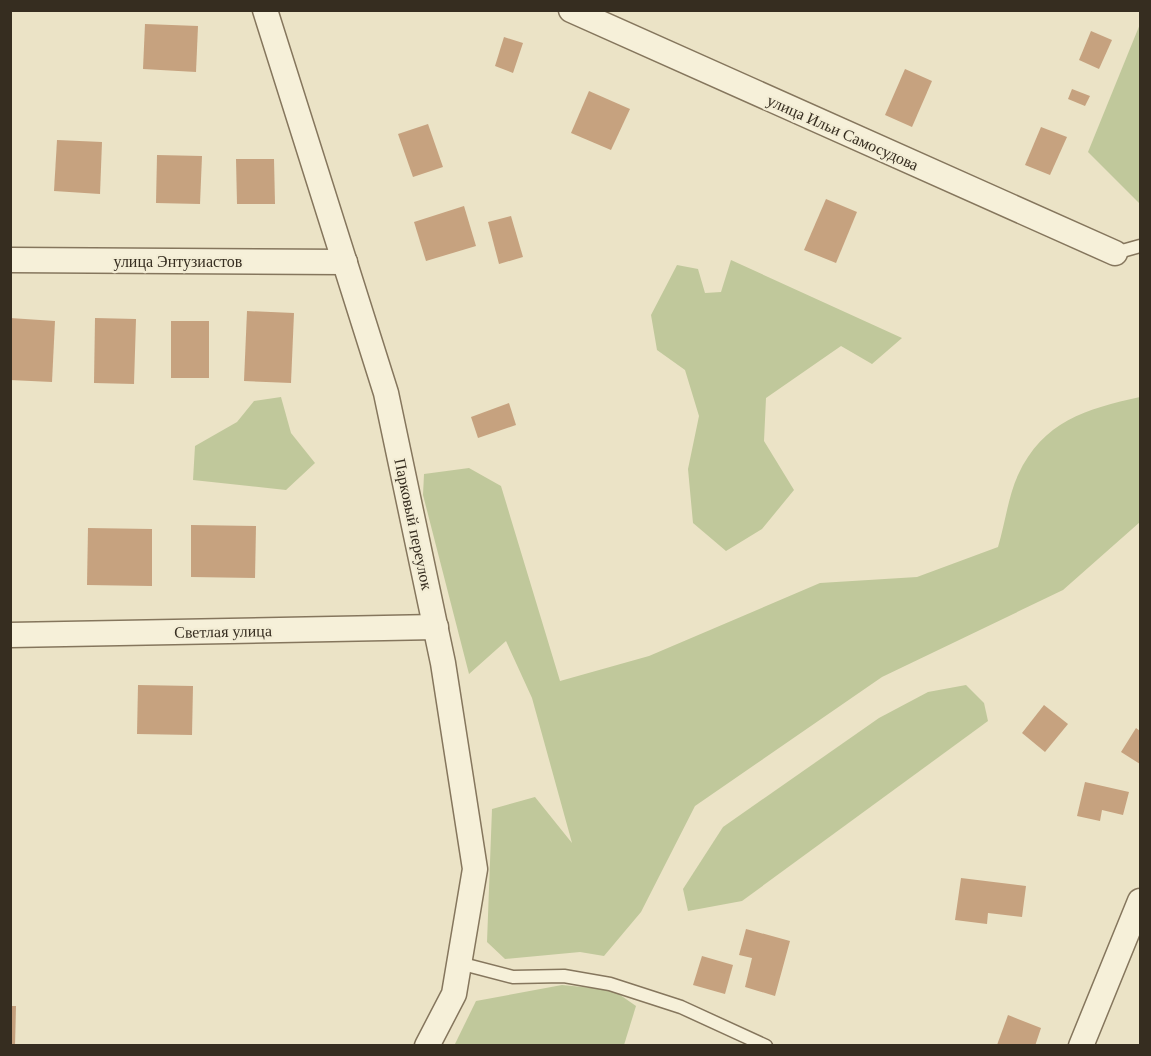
<svg xmlns="http://www.w3.org/2000/svg" width="1151" height="1056" font-family="'Times New Roman',serif">
<style>
.green{fill:#c0c89b}
.building{fill:#c6a27f}
.lines{fill:none;stroke-linecap:round;stroke-linejoin:round}
.service-casing{stroke:#85765d;stroke-width:15}
.minor-casing{stroke:#85765d;stroke-width:27}
.service{stroke:#f6f0d9;stroke-width:12}
.minor{stroke:#f6f0d9;stroke-width:24}
.labels{text-anchor:middle;stroke-width:4.5;stroke-linejoin:round;paint-order:stroke}
.street-label{font-size:16px;fill:#362d20;stroke:#f3edd5}
</style>
<rect width="100%" height="100%" fill="#ebe3c6"/>
<g class="green">
<path d="M1140,24V204L1088,152Z"/>
<path d="M731,260L902,338L872,364L841,346L766,398L764,441L794,490L762,529L726,551L693,523L688,469L699,416L685,370L657,350L651,315L677,265L698,269L705,293L721,292Z"/>
<path d="M281,397L291,433L315,463L286,490L193,480L195,446L237,422L254,401Z"/>
<path d="M1140,397V522L1063,590L882,677L695,806L641,912L604,956L580,952L505,959L487,942L492,809L535,797L572,843L532,698L506,641L469,674L423,495L424,474L469,468L501,486L560,681L649,656L820,583L917,577L998,547C1005,524 1008,497 1018,475C1043,421 1086,409 1140,397Z"/>
<path d="M966,685L984,703L988,721L742,901L688,911L683,889L723,827L879,718L928,692Z"/>
<path d="M562,985L613,990L636,1006L624,1045L454,1046L476,1001Z"/>
</g>
<g class="building">
<path d="M145,24L198,26L196,72L143,69Z"/>
<path d="M1091,31L1112,40L1099,69L1079,60Z"/>
<path d="M504,37L523,43L513,73L495,66Z"/>
<path d="M905,69L932,81L912,127L885,115Z"/>
<path d="M1072,89L1090,96L1085,106L1068,99Z"/>
<path d="M589,91L630,109L611,150L571,133Z"/>
<path d="M428,124L443,167L413,177L398,134Z"/>
<path d="M1041,127L1067,137L1050,175L1025,165Z"/>
<path d="M57,140L102,142L100,194L54,191Z"/>
<path d="M157,155L202,156L200,204L156,203Z"/>
<path d="M236,159H274L275,204H237Z"/>
<path d="M826,199L857,212L836,263L804,250Z"/>
<path d="M464,206L476,246L426,261L414,222Z"/>
<path d="M511,216L523,257L499,264L488,222Z"/>
<path d="M247,311L294,313L291,383L244,381Z"/>
<path d="M10,318L55,321L52,382L10,380Z"/>
<path d="M95,318L136,319L134,384L94,383Z"/>
<rect x="171" y="321" width="38" height="57"/>
<path d="M509,403L516,425L478,438L471,417Z"/>
<path d="M191,525L256,526L255,578L191,577Z"/>
<path d="M88,528L152,529V586L87,585Z"/>
<path d="M138,685L193,686L192,735L137,734Z"/>
<path d="M1044,705L1068,724L1045,752L1022,733Z"/>
<path d="M1136,728L1140,731V764L1121,752Z"/>
<path d="M1085,782L1129,792L1123,815L1102,810L1100,821L1077,816Z"/>
<path d="M961,878L1026,886L1022,917L988,913L987,924L955,920Z"/>
<path d="M746,929L790,941L775,996L745,987L752,958L739,955Z"/>
<path d="M702,956L733,965L725,994L693,985Z"/>
<path d="M10,1006H16L15,1046H10Z"/>
<path d="M1008,1015L1041,1028L1035,1046L997,1045Z"/>
</g>
<g class="lines">
<defs>
<g id="service">
<path d="M1115,253L1140,246"/>
<path d="M459,963L513,977L564,976L610,984L681,1007L766,1046"/>
</g>
<g id="minor">
<path d="M265,10L386,393L443,663L475,869L454,994L427,1046"/>
<path d="M571,10L1115,253"/>
<path d="M10,260L345,262"/>
<path d="M10,635L436,627"/>
<path d="M1081,1046L1140,901"/>
</g>
</defs>
<use href="#service" class="service-casing"/>
<use href="#minor" class="minor-casing"/>
<use href="#service" class="service"/>
<use href="#minor" class="minor"/>
</g>
<g class="labels">
<g class="street-label">
<text transform="translate(843 132) rotate(24)" y="6">улица Ильи Самосудова</text>
<text x="178" y="267">улица Энтузиастов</text>
<text transform="translate(414 524) rotate(78)" y="6">Парковый переулок</text>
<text transform="translate(223 631) rotate(-1)" y="6">Светлая улица</text>
</g>
</g>
<rect width="1151" height="1056" fill="none" stroke="#362d20" stroke-width="24"/>
</svg>
